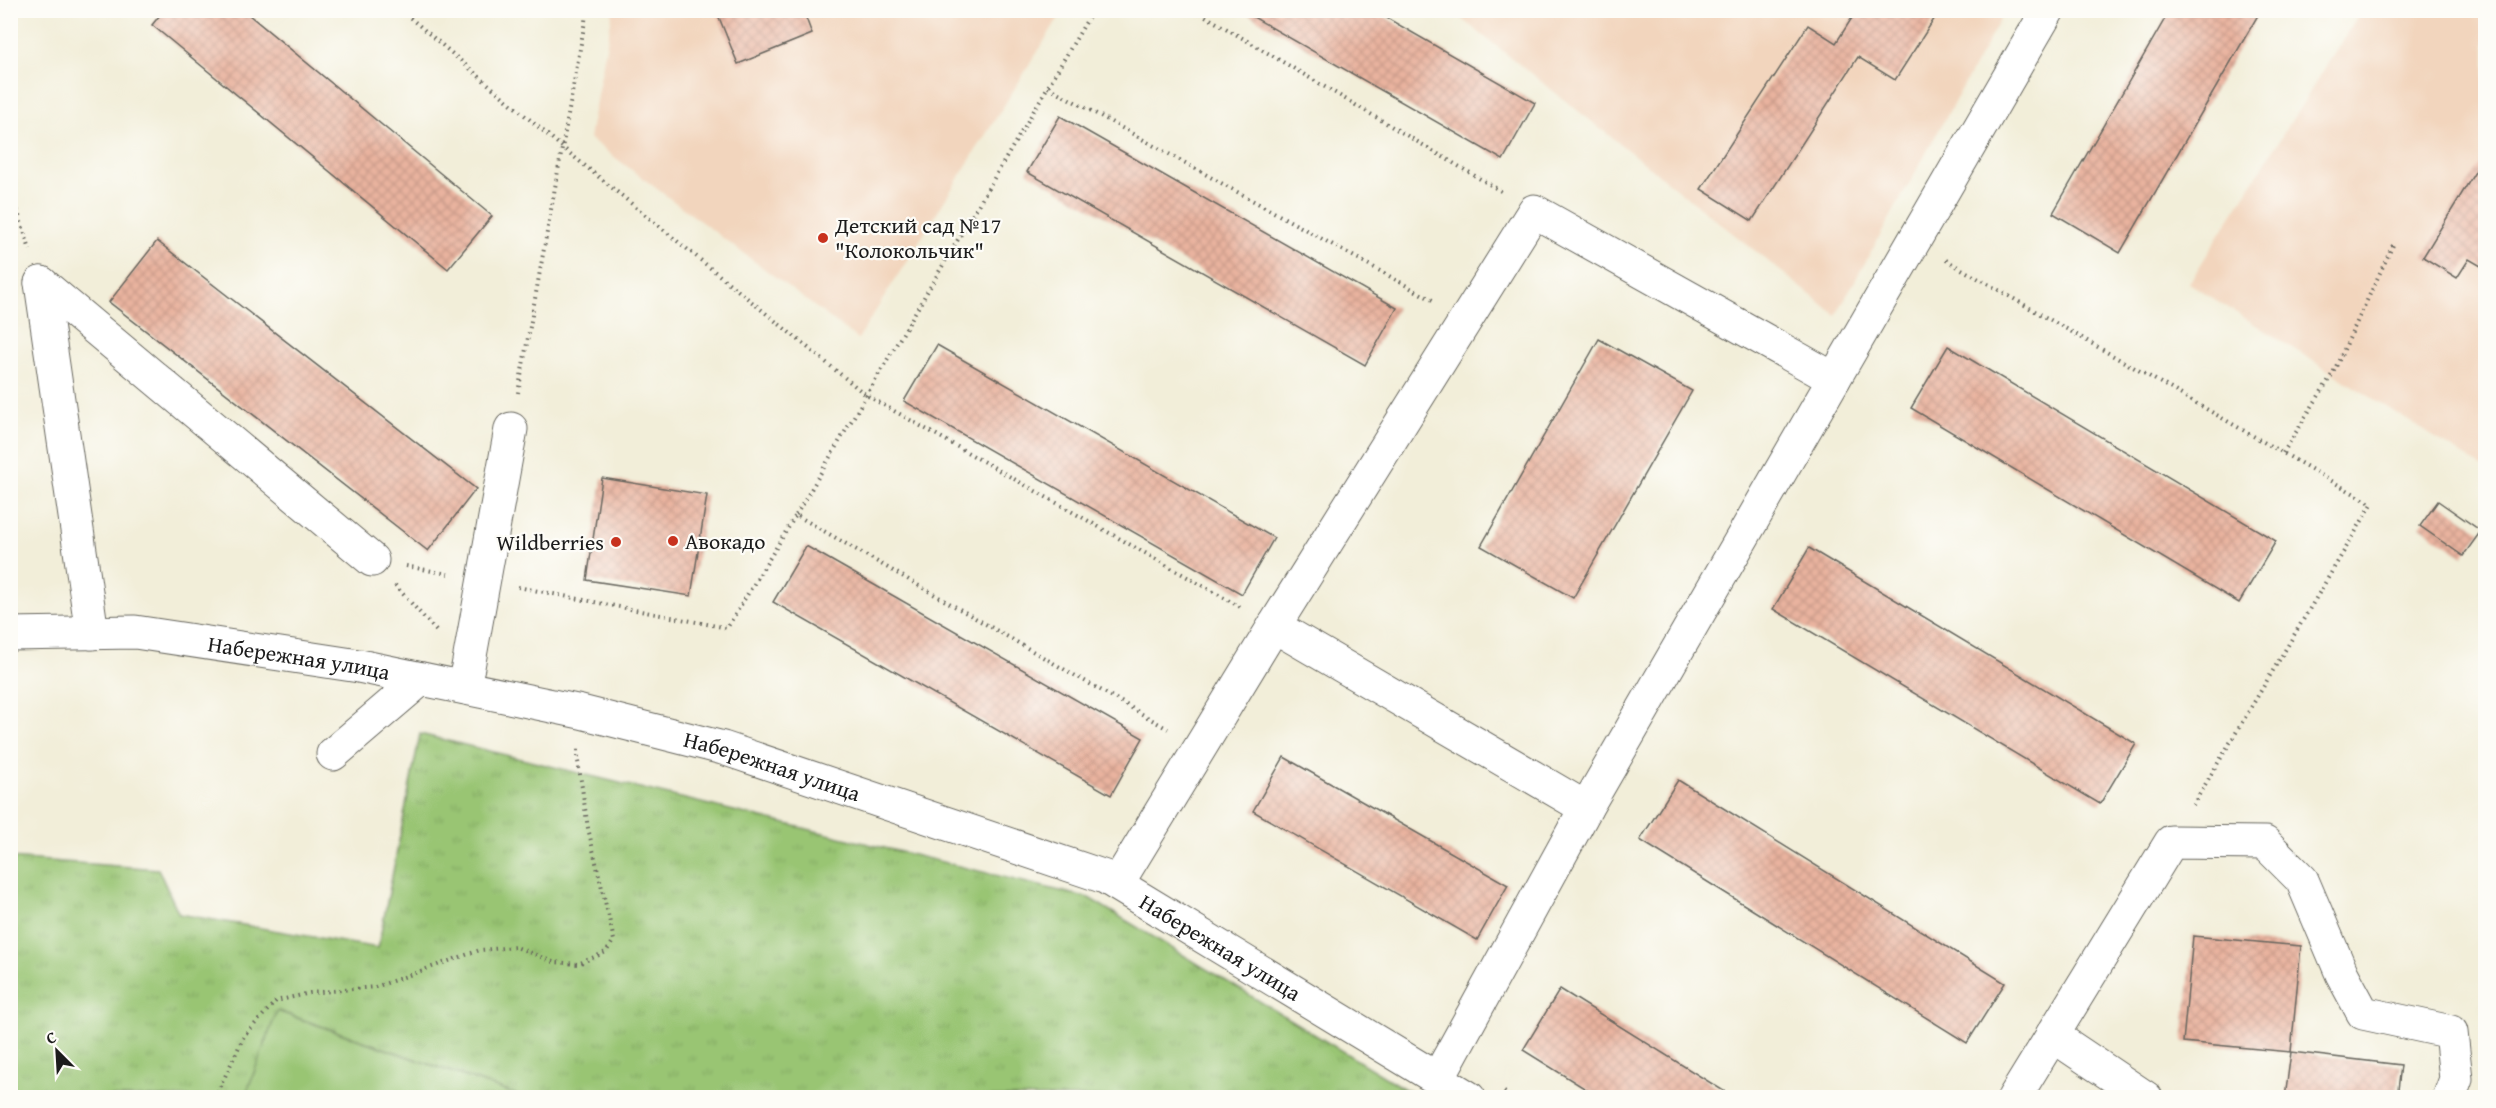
<svg xmlns="http://www.w3.org/2000/svg" width="2496" height="1108" font-family="'Gentium Book Plus',serif">
<style>
.built{fill:#f2d5bd}
.grass{fill:url(#grass-tufts);stroke:#5a7048;stroke-width:1.5}
.garden{fill:#99c573;stroke:#5a7048;stroke-width:1.5}
.building{fill:url(#building-cross-hatch)}
.lines{fill:none;stroke-linecap:round;stroke-linejoin:round}
.minor-casing{stroke:#67665e;stroke-width:35}
.path{stroke:#67665e;stroke-width:4;stroke-dasharray:1.5 4.5;stroke-linecap:butt}
.minor{stroke:#fff;stroke-width:33}
.poi-dot{fill:#c8321e;stroke:#fdfcf7;stroke-width:2}
.labels{text-anchor:middle;stroke-width:4.5;stroke-linejoin:round;paint-order:stroke}
.poi-label{font-size:22px;fill:#1c1c1c;stroke:#fdfcf7;text-anchor:start}
.street-label{font-size:22px;fill:#1c1c1c;stroke:#fdfcf7}
</style>
<defs>
<pattern id="grass-tufts" width="24" height="20" patternUnits="userSpaceOnUse" patternTransform="scale(1.5)"><rect width="24" height="20" fill="#99c573"/><path d="M3 7l-1-3M5 7V3M7 7l1-3M15 17l-1-3M17 17v-4M19 17l1-3" fill="none" stroke="#83a963"/></pattern>
<pattern id="building-cross-hatch" width="8" height="8" patternUnits="userSpaceOnUse" patternTransform="scale(1.5)"><rect width="8" height="8" fill="#e9b39f"/><path d="M0 0l8 8M0 8l8-8" fill="none" stroke="#c79988"/></pattern>
</defs>
<rect width="100%" height="100%" fill="#fdfcf7"/>
<filter id="ink" filterUnits="userSpaceOnUse"><feTurbulence type="fractalNoise" baseFrequency=".0167" numOctaves="2"/><feDisplacementMap in="SourceGraphic" scale="12" xChannelSelector="R" yChannelSelector="G"/><feConvolveMatrix kernelMatrix="1 2 1 2 8 2 1 2 1" color-interpolation-filters="sRGB"/></filter>
<filter id="wash" filterUnits="userSpaceOnUse"><feTurbulence type="fractalNoise" baseFrequency=".008" numOctaves="4" result="noise"/><feDisplacementMap in="SourceGraphic" scale="24" xChannelSelector="R" yChannelSelector="G"/><feGaussianBlur stdDeviation="1.35" result="paint"/><feColorMatrix in="noise" values="0 0 0 0 0 0 0 0 0 0 0 0 0 0 0 0 0 1.4 0 .05"/><feComposite in="paint" operator="in"/></filter>
<g filter="url(#wash)">
<rect width="100%" height="100%" fill="#f2eed9"/>
<g class="built">
<path d="M613,11H1063L858,339L589,138Z"/>
<path d="M1452,11H2005L1836,315Z"/>
<path d="M2361,11H2485V469L2189,283Z"/>
</g>
<path class="grass" d="M420,734L1089,898L1418,1097H523L278,1011L245,1097H11L10,858L158,869L179,914L378,948Z"/>
<path class="garden" d="M277,1011L523,1097H245Z"/>
<g id="blocks">
<g class="building">
<path d="M164,10H243L492,216L448,269L152,25Z"/>
<path d="M716,10H803L812,34L738,64Z"/>
<path d="M1241,10H1373L1535,103L1503,160Z"/>
<path d="M1857,10H1940L1895,80L1858,57L1752,221L1701,189L1808,25L1836,43Z"/>
<path d="M2170,10H2261L2120,253L2053,213Z"/>
<path d="M1060,116L1397,308L1365,365L1027,172Z"/>
<path d="M2486,154V269L2469,259L2457,278L2423,257Z"/>
<path d="M157,241L476,489L428,551L109,302Z"/>
<path d="M1599,339L1692,391L1573,598L1481,546Z"/>
<path d="M937,345L1274,538L1242,594L904,401Z"/>
<path d="M1948,346L2276,541L2239,603L1911,408Z"/>
<path d="M602,478L707,495L691,596L587,580Z"/>
<path d="M2438,501L2481,531L2463,556L2420,526Z"/>
<path d="M806,546L1143,738L1111,795L773,602Z"/>
<path d="M1809,548L2136,744L2100,804L1773,609Z"/>
<path d="M1284,757L1508,885L1477,940L1253,811Z"/>
<path d="M1678,780L2005,983L1967,1043L1640,840Z"/>
<path d="M2193,936L2301,946L2291,1052L2183,1042Z"/>
<path d="M1560,989L1735,1098H1600L1523,1050Z"/>
<path d="M2291,1052L2401,1065L2397,1098H2285Z"/>
</g>
</g>
</g>
<g filter="url(#ink)">
<use href="#blocks" fill-opacity="0" stroke="#67665e" stroke-width="1.5"/>
<g class="lines">
<defs>
<g id="minor">
<path d="M41,283L372,560"/>
<path d="M41,283L92,633"/>
<path d="M1274,626L1586,808L1438,1078"/>
<path id="s1" d="M10,634L135,632L359,666L581,712L723,748L1105,877L1469,1098"/>
<path d="M463,687L468,667L511,429"/>
<path d="M333,754L421,679"/>
<path d="M1586,808L1834,379"/>
<path d="M1117,884L1274,626L1534,211L1834,379L2048,10"/>
<path d="M2052,1035L2146,1098"/>
<path d="M2014,1098L2171,842L2265,843L2302,880L2342,974L2363,1013L2451,1032L2456,1079L2449,1098"/>
</g>
</defs>
<use href="#minor" class="minor-casing"/>
<g class="path">
<path d="M401,10L562,147L866,395L1242,608"/>
<path d="M1195,10L1504,193"/>
<path d="M1048,87L1436,302"/>
<path d="M10,187L30,250"/>
<path d="M1946,260L2372,504L2193,805"/>
<path d="M518,393L587,10"/>
<path d="M2283,453L2333,373L2393,245"/>
<path d="M796,515L1093,10"/>
<path d="M406,566L448,574"/>
<path d="M395,585L438,633"/>
<path d="M518,587L727,628L796,515L1168,729"/>
<path d="M1504,1092L1513,1098"/>
<path d="M215,1098L244,1036L276,1001L310,993L375,987L480,950L516,947L553,962L578,964L606,952L614,940L588,828L578,761V748"/>
</g>
<use href="#minor" class="minor"/>
</g>
</g>
<g class="poi-dot">
<circle cx="823" cy="238" r="6"/>
<circle cx="673" cy="541" r="6"/>
<circle cx="616" cy="542" r="6"/>
</g>
<g class="labels">
<g class="poi-label">
<text x="835" y="233">Детский сад №17<tspan x="835" dy="25">"Колокольчик"</tspan></text>
<text x="685" y="549">Авокадо</text>
<text x="604" y="550" text-anchor="end">Wildberries</text>
</g>
<g class="street-label">
<text dy="8" stroke="none"><textPath href="#s1" startOffset="291">Набережная улица</textPath></text>
<text dy="8" stroke="none"><textPath href="#s1" startOffset="777">Набережная улица</textPath></text>
<text dy="8" stroke="none"><textPath href="#s1" startOffset="1263">Набережная улица</textPath></text>
</g>
</g>
<rect width="2496" height="1108" fill="none" stroke="#fdfcf7" stroke-width="36"/>
<g transform="translate(57 1051) rotate(336)" stroke="#fdfcf7" stroke-width="4.5" paint-order="stroke">
<path d="M0-4.5L10 22L0 15L-10 22Z" fill="#1c1c1c"/>
<text y="-9" font-size="16" font-weight="bold" text-anchor="middle" fill="#1c1c1c">С</text>
</g>
</svg>
